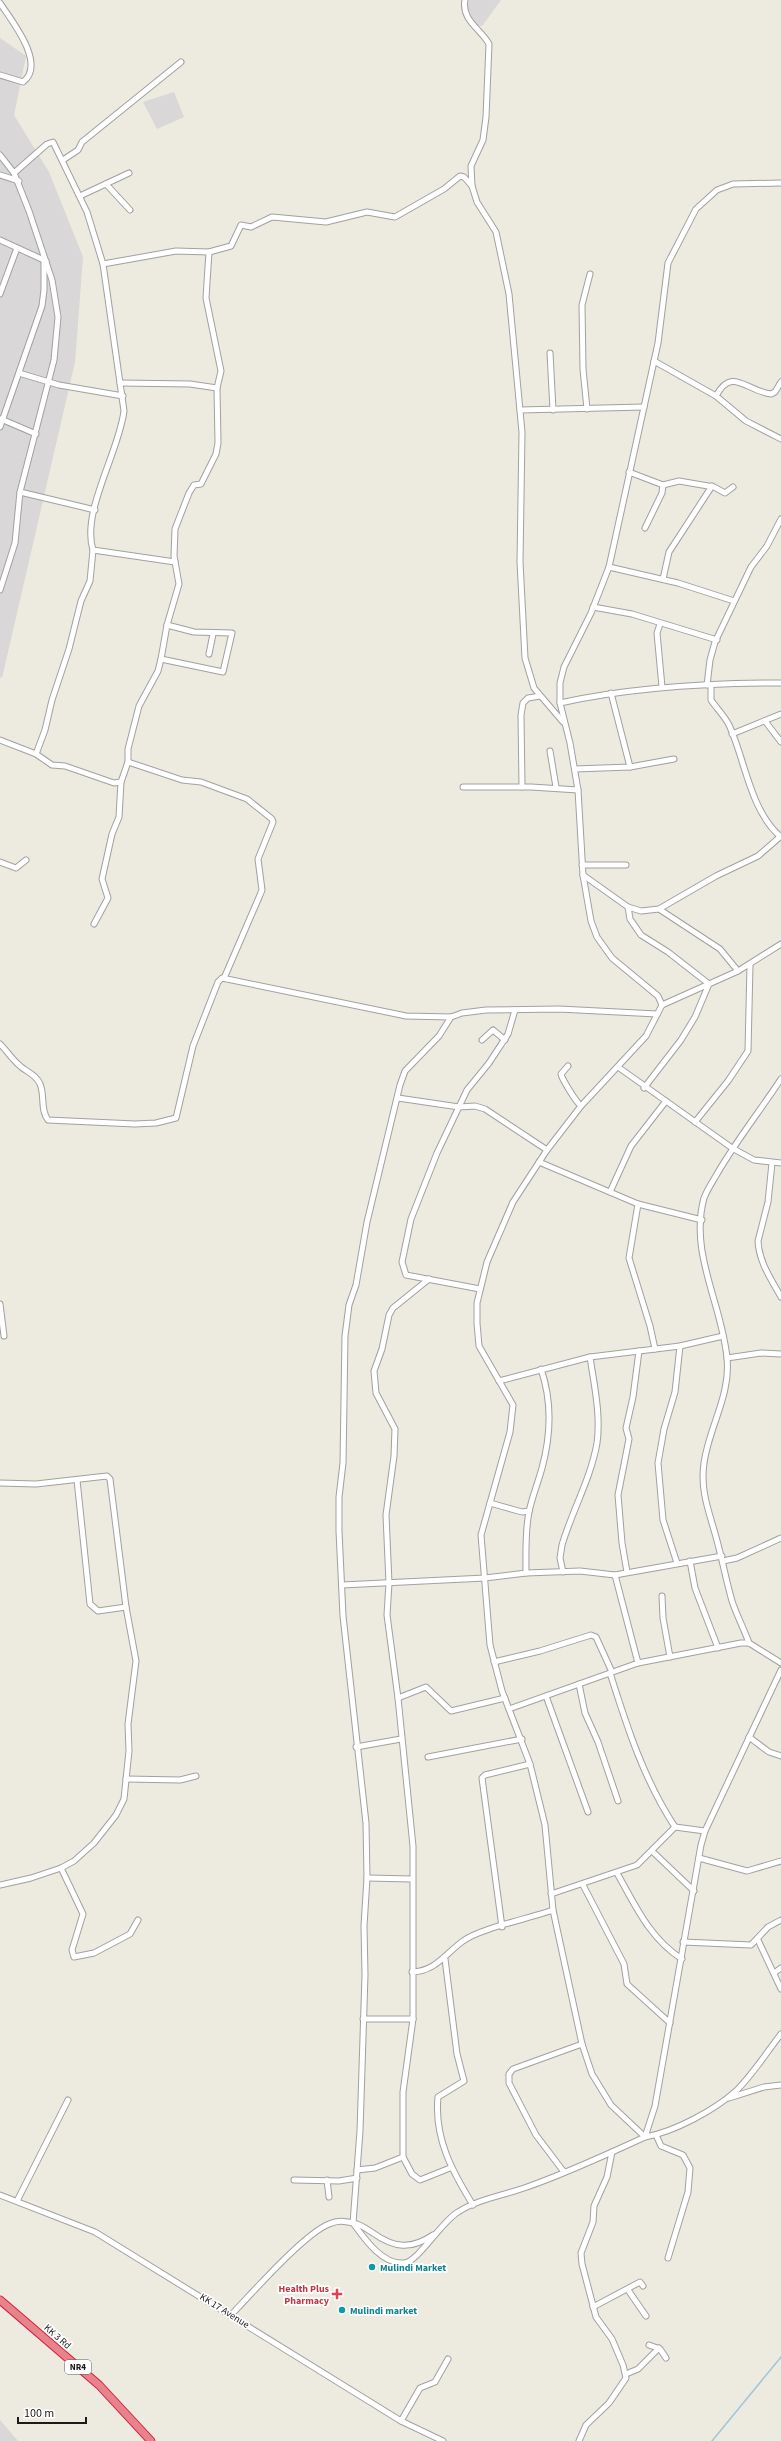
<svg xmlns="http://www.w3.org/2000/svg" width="781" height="2441" font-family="'Source Sans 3',sans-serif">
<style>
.residential{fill:#d9d7d7}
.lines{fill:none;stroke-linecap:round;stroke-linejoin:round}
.stream{stroke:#9ec6dc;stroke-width:1.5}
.minor-casing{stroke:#a1a1a1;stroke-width:7}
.highway-casing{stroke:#d71f47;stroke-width:9}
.minor{stroke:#fff;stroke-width:5}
.highway{stroke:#e78489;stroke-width:7}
.culture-dot{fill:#0f9aa8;stroke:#fff;stroke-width:1.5}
.health-dot{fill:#e0444e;stroke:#fff;stroke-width:1.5}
.labels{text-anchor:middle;stroke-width:3.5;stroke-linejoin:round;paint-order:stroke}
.shield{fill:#fff;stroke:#5f5f5f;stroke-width:1}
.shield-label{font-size:9px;font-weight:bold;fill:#1a1a1a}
.culture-label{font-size:10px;font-weight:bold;fill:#0d838f;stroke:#fff;text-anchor:start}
.health-label{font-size:10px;font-weight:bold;fill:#be3a42;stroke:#fff;text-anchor:end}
.street-label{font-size:10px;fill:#1a1a1a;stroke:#fff}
</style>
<rect width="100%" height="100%" fill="#edeadf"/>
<g class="residential">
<path d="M469,0H501L482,26L472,24L467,16Z"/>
<path d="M0,38L26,56L14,115L49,172L83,257L75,362L2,678L0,677Z"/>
<path d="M174,92L184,117L157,129L143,102Z"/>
<path d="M0,2420L18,2441H0Z"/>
</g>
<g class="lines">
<path class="stream" d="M712,2441L781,2357"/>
<defs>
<g id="minor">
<path d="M465,0C461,20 481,29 489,44L486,117L483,140L471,166L472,186L477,202L496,232L509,294L522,432L520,562L525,658L534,688L563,722"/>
<path d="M0,3C11,20 47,64 23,82L0,75"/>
<path d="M0,155L14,173L29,211L52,280L58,317L54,360L20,492L15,543L0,590"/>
<path d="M63,160L78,150L82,142L181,62"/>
<path d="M14,173L47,144L53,142L87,212L103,264L124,411C119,452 81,512 93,550L175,562"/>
<path d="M0,175L19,181"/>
<path d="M781,183L733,184L717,190L696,209L668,263L658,343L609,567L591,613L564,667L560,683V703L570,743L578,790L583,875L591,921L597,937L612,958L658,996L662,1005L646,1036L581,1106L547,1150L513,1202L487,1262L477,1303V1323L479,1346L513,1405L510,1432L481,1535L490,1645L502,1691L530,1764L545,1825L553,1910L582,2044L592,2074L611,2105L645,2137C674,2132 715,2110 737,2090C753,2074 767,2052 781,2034"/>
<path d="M106,184L130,210"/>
<path d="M80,196L129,173"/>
<path d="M0,240L46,261"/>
<path d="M103,264L176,251L209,252L231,246L241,225L251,227L272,217L326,222L367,212L395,217L444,189L460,176L464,177L472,186"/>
<path d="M0,294L17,248"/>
<path d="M550,353L553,410"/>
<path d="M654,361L716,396L746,421L781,439"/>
<path d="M19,373L59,385L123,396"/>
<path d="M120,383L190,384L217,388"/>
<path d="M716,396C732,366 746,391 771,394L775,392L781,382"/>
<path d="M587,409L583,369L582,305L590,274"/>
<path d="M520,410L644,407"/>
<path d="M1,419L36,434"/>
<path d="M0,427L42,306L44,290V259"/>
<path d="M629,472L663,485L679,481L714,487L725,493L733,487"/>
<path d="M20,492L95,510"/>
<path d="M645,528L662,493L663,485"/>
<path d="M609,567L678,583L734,601"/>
<path d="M663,579L669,552L712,486"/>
<path d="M593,607L632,614L717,640"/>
<path d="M660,624L657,633L662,687"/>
<path d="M209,654L213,634"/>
<path d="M161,659L223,672L232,633L194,632L167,625"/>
<path d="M707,685L710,660L715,642L751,567L767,546L781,519"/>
<path d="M711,686V700C717,709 724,715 729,725C745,759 750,811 781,837"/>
<path d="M611,693L630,767"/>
<path d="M560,703C633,687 707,683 781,683"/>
<path d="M765,721L781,742"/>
<path d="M732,734L781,714"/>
<path d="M0,740L36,754L52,765L65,766L114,783L121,782L128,762V749L139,706L158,671L161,659L167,625L179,584L174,556L175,529L189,493L194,485L201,484L216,454L218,443L217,388L221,371L206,298L209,252"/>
<path d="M550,751L556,787"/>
<path d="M36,754L45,730L52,700L69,649L81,601L90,581L93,550"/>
<path d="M128,762L182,780L201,782L247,799L272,819L273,822L258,859L262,890L260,895L225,976"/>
<path d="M575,769L630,767L674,759"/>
<path d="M463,787H531L578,790"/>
<path d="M522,787L521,715L523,703L528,698L540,696"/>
<path d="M0,862L16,868L26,860"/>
<path d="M582,865H626"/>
<path d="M583,875L628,907L641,911L659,909L716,876L758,856L781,836"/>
<path d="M628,907L630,919L641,935L668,952L709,984L695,1017L681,1040L644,1088"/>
<path d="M659,909L720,949L738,971"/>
<path d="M94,924L108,898L102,879L112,834L119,817L121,782"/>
<path d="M662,1005L738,971L781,944"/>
<path d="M482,1040L493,1030L505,1040"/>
<path d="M0,1044C7,1051 12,1059 19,1065C26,1072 36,1074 40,1084C45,1095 40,1110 48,1120L135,1124L156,1123L176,1118L193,1046L218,982L222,978L406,1016L451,1017L462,1013L486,1010L559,1009L657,1014"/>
<path d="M568,1066L561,1074C562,1079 576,1102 581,1106"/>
<path d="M618,1067L732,1148L754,1160L781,1163"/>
<path d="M398,1098L459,1107L475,1106L485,1109L547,1150"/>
<path d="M695,1122L728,1081L748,1051L750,965"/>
<path d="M539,1162L638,1204L702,1220"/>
<path d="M772,1163L768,1202L758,1241C759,1262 771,1279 781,1297"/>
<path d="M610,1192L631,1146L666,1101"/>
<path d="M638,1204L629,1258L650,1326L655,1349"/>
<path d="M480,1289L406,1275L402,1262L411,1219L437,1153L467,1090L489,1063L508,1034L515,1010"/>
<path d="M0,1304L4,1336"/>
<path d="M727,1358L761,1353L781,1354"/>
<path d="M499,1381L590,1357L680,1346L723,1336"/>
<path d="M77,1480L90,1604L98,1611L126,1607"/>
<path d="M0,1483L36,1484L107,1476L110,1479L126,1607L136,1661L128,1724L129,1751L124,1799L116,1815L94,1843L74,1861L61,1868L31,1878L0,1885"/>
<path d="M490,1503L522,1512L529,1511"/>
<path d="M690,1561L695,1588L718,1648"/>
<path d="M723,1561L737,1558L781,1538"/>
<path d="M677,1563L663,1520L658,1463L664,1429L675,1392L680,1346"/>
<path d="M563,1572L560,1558L562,1545C572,1511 591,1478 597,1443C601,1415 594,1384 590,1357"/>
<path d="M627,1572L622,1543L618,1495L629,1439L626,1428L633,1397L639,1351"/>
<path d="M526,1573C526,1552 525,1532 529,1512C532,1497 538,1483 542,1468C551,1435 552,1401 541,1369"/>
<path d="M615,1575L638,1663"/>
<path d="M342,1585L485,1578L526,1573L580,1571L615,1575L722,1556"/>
<path d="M662,1596L663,1618L670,1657"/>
<path d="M749,1643C744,1629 737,1616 732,1601C726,1580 722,1558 716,1537C709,1511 700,1491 704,1463C709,1427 731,1395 727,1358C722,1304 689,1253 704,1198C707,1190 713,1181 717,1174C736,1141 760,1111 781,1079"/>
<path d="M494,1662L540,1651L591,1635L596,1637L612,1672"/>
<path d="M610,1673C627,1727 644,1780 675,1827"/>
<path d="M579,1684L585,1713L598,1742L618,1801"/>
<path d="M546,1696L588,1812"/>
<path d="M398,1698L426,1687L451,1711L505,1698"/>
<path d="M509,1709L638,1663L741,1643H749L781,1663"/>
<path d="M749,1737L769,1752L781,1756"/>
<path d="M356,1747L401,1739"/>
<path d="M428,1757L522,1739"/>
<path d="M126,1779L180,1780L196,1776"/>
<path d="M652,1851L694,1891"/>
<path d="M699,1858L747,1871L781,1861"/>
<path d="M61,1868L83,1914L72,1950L74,1957L94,1953L130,1934L138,1920"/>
<path d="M617,1873C635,1905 650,1939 682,1959"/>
<path d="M367,1878L412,1879"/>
<path d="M583,1885L624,1964L627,1984L670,2023"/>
<path d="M551,1894L637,1865L675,1827L705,1831"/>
<path d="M502,1927L482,1778L485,1775L530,1764"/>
<path d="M758,1940L781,1989"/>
<path d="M683,1942L751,1945L768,1927L781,1920"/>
<path d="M445,1959L457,2054L464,2081L438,2097C434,2138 452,2171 473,2205"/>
<path d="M412,1972C436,1971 445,1954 463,1941C478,1929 531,1918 553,1910"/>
<path d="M774,1973L781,1968"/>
<path d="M363,2019H413"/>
<path d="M729,2098L764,2087L781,2085"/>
<path d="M656,2135L661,2146L683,2155L690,2168L688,2192L668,2258"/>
<path d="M403,2157L412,2174L420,2180L450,2168"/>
<path d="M357,2170L375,2168L403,2157V2092L413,2019V1846L398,1698L387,1615L389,1583L386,1515L394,1456L395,1429L376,1393L374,1371L382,1349L389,1315L393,1308L429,1279"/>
<path d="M564,2172L536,2135L509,2083V2074L513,2069L582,2044"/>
<path d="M294,2180L339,2181L357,2178"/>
<path d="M327,2180L329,2197"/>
<path d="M0,2195L95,2232L401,2421L443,2441"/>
<path d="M17,2201L68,2100"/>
<path d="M433,2235C411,2250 394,2248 373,2233C367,2229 360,2224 353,2223L360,2131L365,1975L364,1926L367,1878L366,1823L343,1616L339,1531V1497L343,1463L345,1336L349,1305L356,1285L367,1222L400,1085L405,1071L439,1036L451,1017"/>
<path d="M628,2290L646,2316"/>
<path d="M593,2307L640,2282L643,2286"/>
<path d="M232,2314C253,2292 304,2234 329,2224C338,2220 344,2221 353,2223C364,2238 382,2265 404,2263C418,2262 441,2222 458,2212C478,2199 505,2195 527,2187C567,2173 606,2155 645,2137L655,2106L701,1845L705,1831L781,1670"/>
<path d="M649,2345L660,2349L666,2358"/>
<path d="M626,2374L638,2369L659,2348"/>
<path d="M401,2421L420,2388L435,2382L448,2359"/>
<path d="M579,2441L586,2425L609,2403L626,2378L623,2365L612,2339L596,2317L582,2264L581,2253L593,2222L594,2206L607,2177L612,2152"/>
</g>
<path id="highway" d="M0,2300L99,2385L151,2441"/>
</defs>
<use href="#minor" class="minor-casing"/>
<use href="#highway" class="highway-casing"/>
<use href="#minor" class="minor"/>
<use href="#highway" class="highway"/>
</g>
<g class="culture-dot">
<circle cx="372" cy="2267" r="4"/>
<circle cx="342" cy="2310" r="4"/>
</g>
<path class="health-dot" d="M335 2288h4v4h4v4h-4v4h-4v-4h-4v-4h4z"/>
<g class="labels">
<rect class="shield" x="65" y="2360" width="26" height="14" rx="3"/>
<g class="shield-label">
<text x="78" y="2370">NR4</text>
</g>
<g class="culture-label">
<text x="380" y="2271">Mulindi Market</text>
<text x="350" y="2314">Mulindi market</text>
</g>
<g class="health-label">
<text x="329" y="2292">Health Plus<tspan x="329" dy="12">Pharmacy</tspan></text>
</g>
<g class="street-label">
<text transform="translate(225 2310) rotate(32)" y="4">KK 17 Avenue</text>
<text transform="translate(58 2336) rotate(41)" y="4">KK 3 Rd</text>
</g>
</g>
<path d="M18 2417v6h68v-6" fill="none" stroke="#1a1a1a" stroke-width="2"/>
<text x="24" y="2417" font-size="12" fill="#1a1a1a" stroke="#ffffff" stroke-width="3" paint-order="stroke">100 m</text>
</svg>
